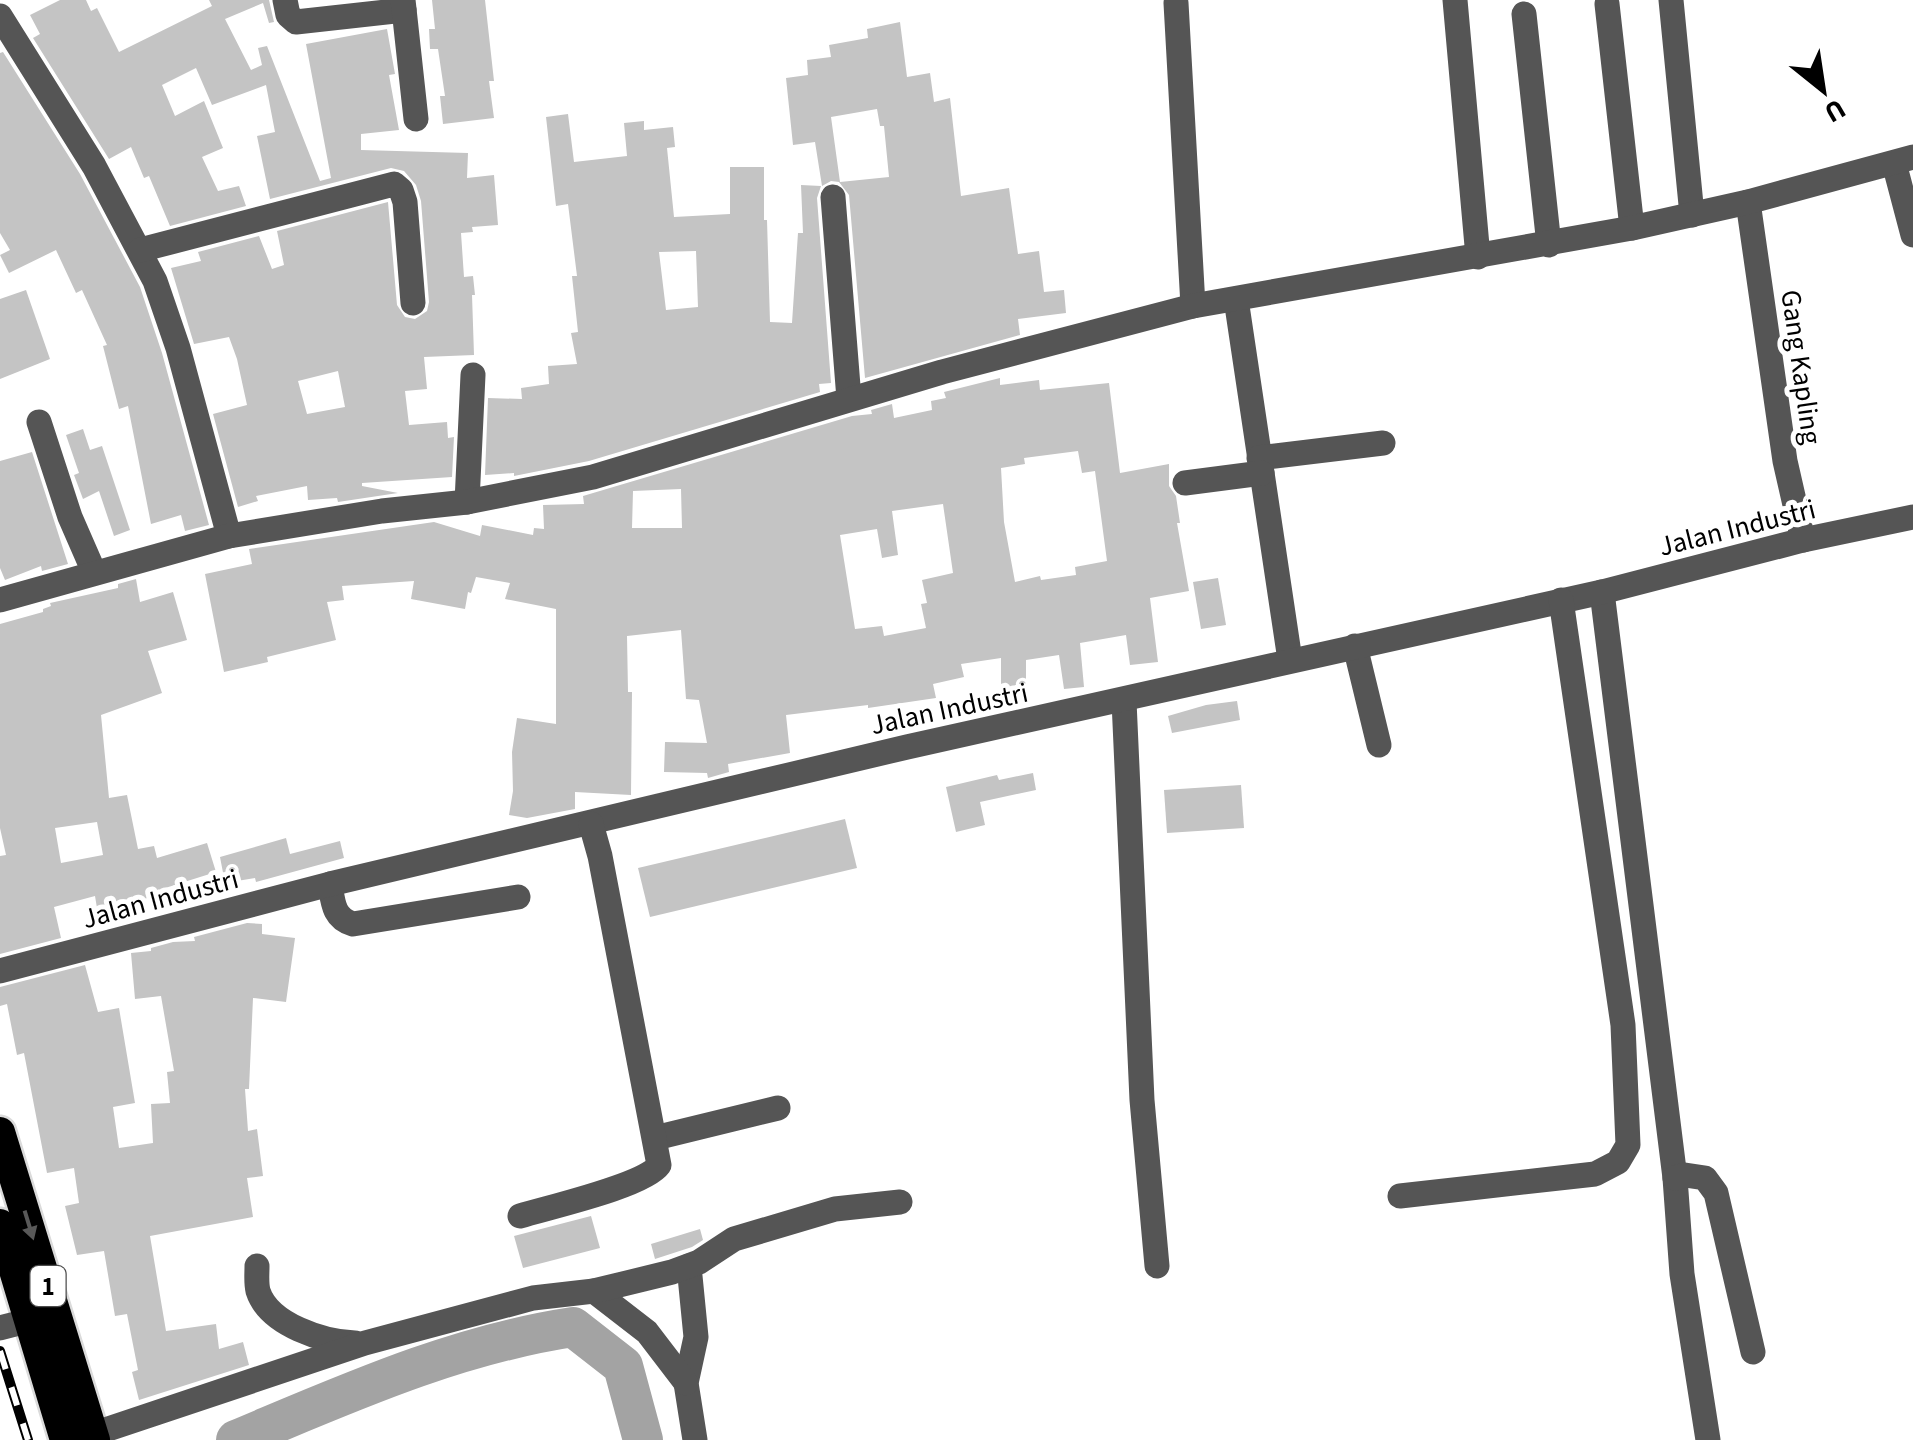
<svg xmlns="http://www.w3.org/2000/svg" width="1913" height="1440" font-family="'Source Sans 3',sans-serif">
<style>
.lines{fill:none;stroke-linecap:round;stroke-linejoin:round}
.river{stroke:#a3a3a3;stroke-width:40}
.building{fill:#c4c4c4;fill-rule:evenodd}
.highway-casing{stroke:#dbdbdb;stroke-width:35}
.minor{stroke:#555;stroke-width:25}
.highway{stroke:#000;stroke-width:30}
.rail-casing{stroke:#000;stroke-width:10}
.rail{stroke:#fff;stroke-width:6;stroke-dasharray:19;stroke-linecap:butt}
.oneway{fill:#595959}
.labels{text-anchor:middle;stroke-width:10;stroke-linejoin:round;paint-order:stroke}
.shield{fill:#fff;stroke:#4c4c4c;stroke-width:2.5}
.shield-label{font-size:25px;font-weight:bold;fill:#000}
.street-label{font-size:28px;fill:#000;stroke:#fff}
</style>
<rect width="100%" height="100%" fill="#fff"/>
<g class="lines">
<path class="river" d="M236,1440C346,1394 454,1345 573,1327L623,1366L643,1440"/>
</g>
<g class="building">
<path d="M60,0H86L91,11L97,8L119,52L212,6L209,0H269L274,22L269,23L263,3L225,19L251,70L262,65L258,48L267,46L320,181L331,178L306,44L387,29L395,74L389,75L399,130L361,134V150L468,153L467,178L494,175L498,225L472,227L473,232L461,233L464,277L473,276L475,295H472L474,355L424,357L427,389L405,391L409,425L447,422L448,438L454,437L452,477L362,483V486L398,493L338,502L337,498L308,500L307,486L256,496L258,501L238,507L213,414L247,405L237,359L229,337L194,344L171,268L201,261L198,252L259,236L272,269L284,265L277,231L388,202L397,305L405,317L415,319L427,311L429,302L421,201L416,185L404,171L391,168L270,199L257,136L275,132L266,85L212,105L196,68L162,85L175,116L204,101L223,148L202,157L218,191L239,186L246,206L170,226L149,176L144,178L131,147L109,159L33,38L40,34L30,15ZM338,371L345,407L307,414L298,381Z"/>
<path d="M432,0H485L494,81H489L494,118L443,124L440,96H445L438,49H430L429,29H435Z"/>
<path d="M900,22L907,77L930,73L934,102L950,98L961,196L1009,188L1018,254L1039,251L1044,292L1064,290L1066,313L1018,319L1020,335L865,378L849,195L839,182L831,181L822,186L815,142L793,145L786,78L808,75L807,60L831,57L829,45L868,38L867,29ZM877,109L880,126H884L889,177L840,182L831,117Z"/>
<path d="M3,52L80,174L140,287L162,353L209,525L185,531L181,515L151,524L128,406L119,409L103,346L107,345L82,290L76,293L56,250L9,273L0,255L10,250L0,233V53Z"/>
<path d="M568,114L574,162L627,156L624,123L644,121V130L673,127L675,147L667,148L674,217L730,214V167H764V220H767L770,322L792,323L798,233H803L801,185L821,186L817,198L831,383L819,384L820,392L589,461L514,476V473L485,475L488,398L522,399L521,388L549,384L548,366L577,364L571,333L578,332L572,276H577L568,204L556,206L546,117ZM696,251L698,307L666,310L659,252Z"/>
<path d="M26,290L50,359L0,379V299Z"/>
<path d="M1000,378V385L1039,380L1040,390L1109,383L1120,473L1169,464V486L1176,496L1180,523H1177L1189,591L1150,598L1158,662L1130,665L1126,635L1080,643L1084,687L1064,689L1059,655L1026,660V700H1001V658L961,664L964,677L933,684L936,698L868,708V705L786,715L790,753L728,764L729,772L708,778L707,773L664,772L665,742L707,743L699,700L686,699L681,630L627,636L628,692H632L631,795L575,792V809L527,818L509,815L513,791L512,752L517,718L556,724V609L505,599L510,583L476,577L471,593L468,592L465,609L411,599L414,581L342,586L344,600L327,602L336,640L267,657L268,662L224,672L205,574L252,564L249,549L434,522L480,536L482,525L533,535L534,528L544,529L543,505L584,504L583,496L852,416L872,414L871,410L892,404L894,418L932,410L931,401L946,398L944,392ZM1078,451L1082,473L1095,471L1107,561L1075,567L1076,575L1041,580L1040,576L1015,582L1004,522L1001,468L1025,464L1024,458ZM681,489L682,528H632L633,491ZM943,504L953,573L922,580L927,603L921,604L926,628L884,636L882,626L855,629L840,535L877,529L882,558L898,555L892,511Z"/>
<path d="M83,429L90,450L102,446L130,530L114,536L99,491L83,499L74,475L79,473L66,435Z"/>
<path d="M32,452L68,564L42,571L41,566L5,580L0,568V461Z"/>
<path d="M1218,578L1226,625L1201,629L1193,582Z"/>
<path d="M136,579L140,602L173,592L187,640L148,651L162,693L101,715L109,798L127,795L138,849L154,846L157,858L207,843L216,872L162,889L163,894L125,904L97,908L95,896L54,907L61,938L0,954V856L6,855L0,828V624L43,612V609L51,606L50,603L118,588V584ZM97,822L103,855L61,863L55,828Z"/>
<path d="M1237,701L1240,720L1172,733L1168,716L1206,705Z"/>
<path d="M1033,773L1036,790L980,802L985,825L956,832L946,787L997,775L999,780Z"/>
<path d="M1241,785L1244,828L1167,833L1164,790Z"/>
<path d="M845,819L857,868L650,917L638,868Z"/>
<path d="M286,838L290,854L340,841L344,858L256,882L255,878L225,883L220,857Z"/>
<path d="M247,923L262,924V934L295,938L286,1002L253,998L249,1089H245L248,1131L257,1129L263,1176L247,1178L253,1217L150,1236L166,1331L216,1324L219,1349L243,1342L249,1365L139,1400L132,1372L138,1370L127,1314L115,1316L104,1251L77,1255L65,1206L79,1203L74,1168L47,1173L24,1053L17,1055L7,1004L0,1006V987L85,965L98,1012L119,1008L135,1103L113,1107L119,1148L153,1143L151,1104L170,1103L167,1072L174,1071L161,996L135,999L131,953L151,951V948L173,942L195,941L194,937Z"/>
<path d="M591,1216L600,1248L523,1268L514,1236Z"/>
<path d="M700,1229L703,1240L692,1247L655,1259L651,1244Z"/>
</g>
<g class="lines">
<defs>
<g id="highway">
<path d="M0,1132L95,1440"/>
<path d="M0,1224L65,1440"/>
</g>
</defs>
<use href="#highway" class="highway-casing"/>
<g class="minor">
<path d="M285,0L288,15L296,22L404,10"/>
<path d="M403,0L416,119"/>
<path d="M1455,0L1478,257"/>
<path d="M1671,0L1692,215"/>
<path d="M1176,3L1193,306"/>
<path d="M1607,4L1632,228"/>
<path d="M1524,14L1549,245"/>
<path d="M0,16L94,166L155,281L178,348L229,536"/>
<path d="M1894,163L1913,235"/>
<path d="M833,197L849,399"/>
<path d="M1748,202L1785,461L1803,540"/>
<path d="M140,250L394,184L401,190L405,202L413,303"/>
<path d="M1236,299L1290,660"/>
<path d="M39,422L70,517L94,572"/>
<path d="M1259,458L1383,443"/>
<path d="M1185,483L1262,473"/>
<path d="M467,502L473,375"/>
<path d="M1602,592L1675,1178L1682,1274L1708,1440"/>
<path d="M0,600L229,536L382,511L467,502L593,477L942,372L1193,306L1632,228L1748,202L1913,157"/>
<path d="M1355,646L1379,745"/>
<path d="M1124,701L1142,1100L1157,1266"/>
<path d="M330,884C333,902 333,918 353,924L518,897"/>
<path d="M0,971L330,884L907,747L1602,592L1803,540L1913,517"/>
<path d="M655,1138L778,1108"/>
<path d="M1675,1178L1685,1175L1705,1178L1716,1193L1753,1352"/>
<path d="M1400,1196L1595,1174L1618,1162L1628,1145L1623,1025L1561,600"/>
<path d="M520,1216C549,1207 644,1186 659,1165L600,856L591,824"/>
<path d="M257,1266C257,1274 256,1283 258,1291C269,1325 324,1342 355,1343"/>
<path d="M689,1266L696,1337L686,1383L695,1440"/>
<path d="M594,1291L647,1332L686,1383"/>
<path d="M0,1328L31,1320"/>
<path d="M93,1434L365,1343L533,1298L594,1291L672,1272L699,1262L734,1239L835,1209L900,1202"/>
</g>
<use href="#highway" class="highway"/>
<defs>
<path id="rail" d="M0,1351L28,1440"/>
</defs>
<use href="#rail" class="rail-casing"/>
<use href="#rail" class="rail"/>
</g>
<defs><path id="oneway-solid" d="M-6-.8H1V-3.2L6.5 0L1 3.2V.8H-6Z" transform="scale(2.5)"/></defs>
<use class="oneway" href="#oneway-solid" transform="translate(29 1225) rotate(73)"/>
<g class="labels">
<rect class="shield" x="30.5" y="1266" width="35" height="40" rx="8"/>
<g class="shield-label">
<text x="48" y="1295">1</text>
</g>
<g class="street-label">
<text transform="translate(1802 367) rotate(82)" y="10">Gang Kapling</text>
<text transform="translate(1737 527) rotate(-14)" y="10">Jalan Industri</text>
<text transform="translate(949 708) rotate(-12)" y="10">Jalan Industri</text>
<text transform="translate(160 898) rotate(-15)" y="10">Jalan Industri</text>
</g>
</g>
<g transform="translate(1823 90) rotate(150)" stroke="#ffffff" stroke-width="8" paint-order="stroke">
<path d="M0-8L18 38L0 25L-18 38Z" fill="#000000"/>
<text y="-15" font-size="28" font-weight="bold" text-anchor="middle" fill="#000000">U</text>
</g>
</svg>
